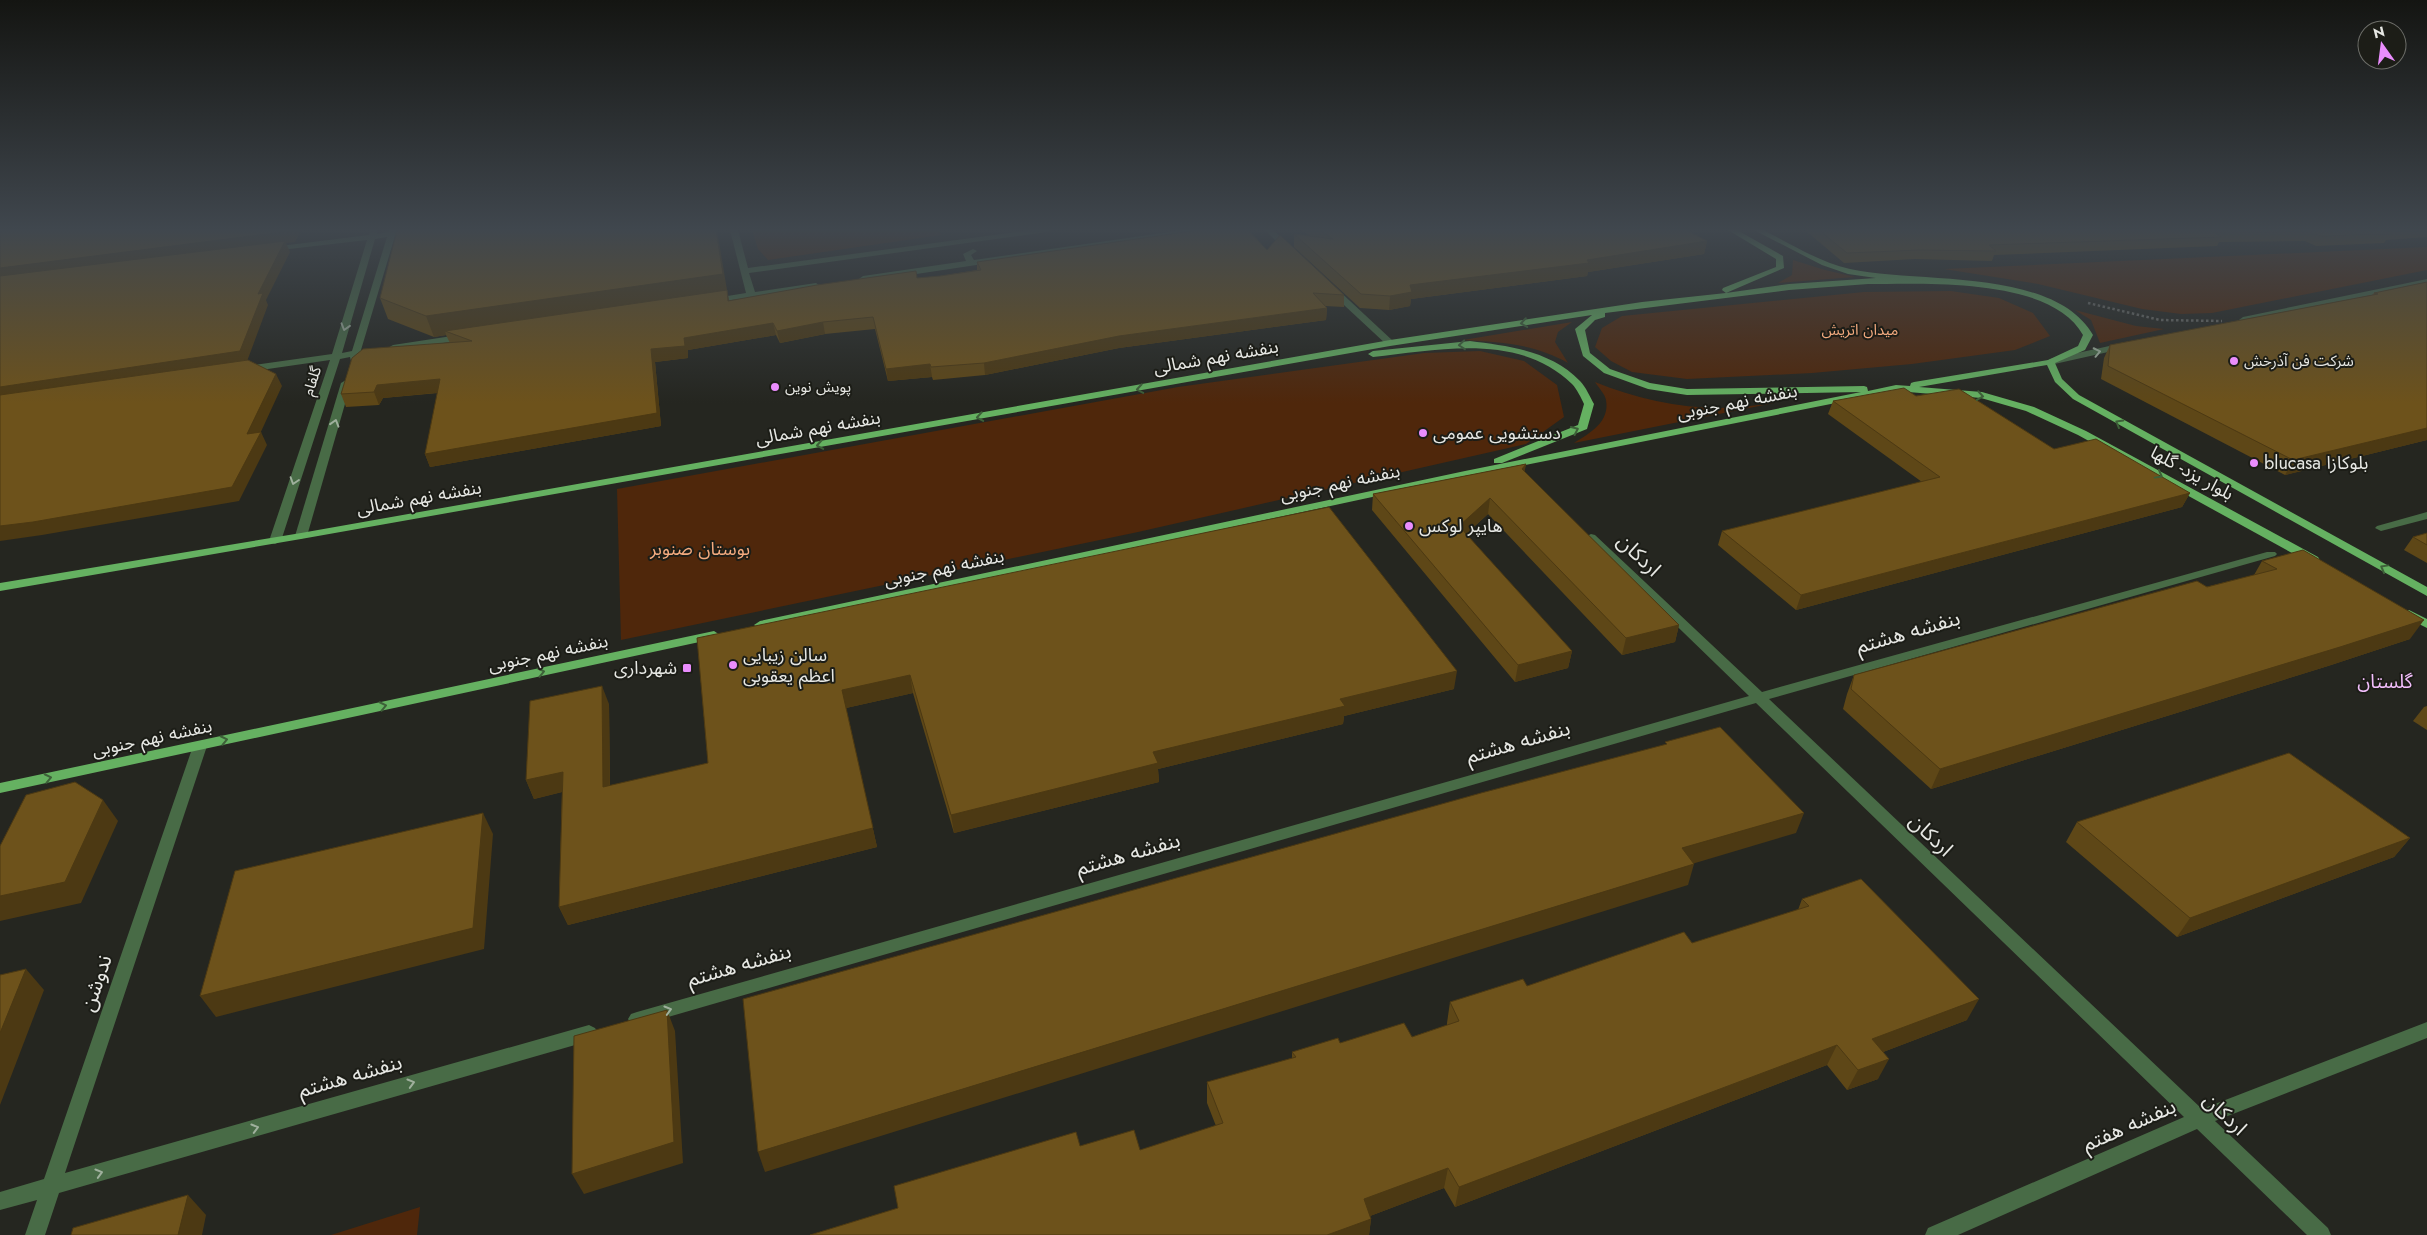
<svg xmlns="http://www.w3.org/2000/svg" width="2427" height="1235" font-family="Jost,'Noto Sans Arabic',sans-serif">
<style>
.green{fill:#4f270b}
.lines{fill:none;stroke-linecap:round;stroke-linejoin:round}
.path{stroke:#6b6c67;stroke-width:2.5;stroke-dasharray:2.5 2.5;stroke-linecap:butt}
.minor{fill:#486b46;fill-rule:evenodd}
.major{fill:#65b161;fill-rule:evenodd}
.wall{fill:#5e4717}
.shaded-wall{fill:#4c3913}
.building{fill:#6d521b;stroke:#4c3913}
.oneway{stroke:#3d6038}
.oneway2{stroke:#9fb09d}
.poi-dot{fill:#ea8dfd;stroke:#1c1d17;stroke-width:2}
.labels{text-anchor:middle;stroke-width:4;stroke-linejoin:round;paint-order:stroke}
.far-park-label{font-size:15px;fill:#f4ab7f;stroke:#1c1d17}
.far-poi-label{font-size:15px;fill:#e7e8e4;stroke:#1c1d17;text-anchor:start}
.far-street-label{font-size:15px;fill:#e7e8e4;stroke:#1c1d17}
.street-label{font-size:18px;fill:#e7e8e4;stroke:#1c1d17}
.poi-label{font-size:18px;fill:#e7e8e4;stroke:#1c1d17;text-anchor:start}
.park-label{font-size:18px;fill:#f4ab7f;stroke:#1c1d17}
.neighbourhood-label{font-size:19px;fill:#f2befc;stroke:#1c1d17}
.near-street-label{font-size:21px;fill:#e7e8e4;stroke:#1c1d17}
</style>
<rect width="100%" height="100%" fill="#252620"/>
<g class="green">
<path d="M752,230H938L941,235L768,260L758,249Z"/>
<path d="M2427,247V270L2212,313L2181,314L2142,309L2038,284L1944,269Z"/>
<path d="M1793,260L1825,270L1855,277L1778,283L1792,275Z"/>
<path d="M1951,291L1999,298L2033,313L2050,336L2015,350L1912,364L1812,373L1687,379L1632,372L1611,361L1595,347L1602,328L1622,316L1864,292Z"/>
<path d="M2075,310L2136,326L2164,329L2100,343L2091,320Z"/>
<path d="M1572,322L1558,332L1555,342L1568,363C1535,344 1501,342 1463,340Z"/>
<path d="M1480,351L1524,361L1557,385L1564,417L1526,444L1138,532L621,640L617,489L1178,387L1424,353Z"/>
<path d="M1595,382C1634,398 1678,408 1720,408C1738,408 1757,405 1774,403L1574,443C1590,433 1610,422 1606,400C1605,394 1598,387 1595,382Z"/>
<path d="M420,1207L417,1235H331Z"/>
</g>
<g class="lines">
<path class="path" d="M2088,303L2160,320L2222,321"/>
<g class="minor">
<path d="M370,230H378L377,234L388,232L389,230H397L396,231L432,230L428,232L395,236L361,350L373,348L378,351L376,353L360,356L357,361H351L350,357L340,359L281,541L275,544L271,543L269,541L330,360L247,372L242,369L247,366L332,354L367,240L272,251L268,249L272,247L369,235ZM387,237L352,351L342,353L375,239Z"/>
<path d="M730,230H738L748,268L1032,230H1051L1047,232L749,273L755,292L816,283L820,286L816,289L709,303V299L746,293Z"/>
<path d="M1183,230H1201L1197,232L863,282L859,279L863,276L966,261L963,254L973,249L977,251L971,255L974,260Z"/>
<path d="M1265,230H1273L1292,247V251H1286Z"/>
<path d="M2427,279V285L2243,323L2239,320L2243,317Z"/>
<path d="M1330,288H1336L1393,341V345H1387L1330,292Z"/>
<path d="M465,334L468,335V339L393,351L388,348L393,345Z"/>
<path d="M2123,343L2128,346L2126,348L2050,365L2045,362L2050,359Z"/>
<path d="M346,380L351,383L307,536L301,539L297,538L295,536L341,383Z"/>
<path d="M2427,512V519L2381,531L2375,528L2377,526Z"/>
<path d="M1591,534L1595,535L1762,692L2267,552H2275L2277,554L2275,556L1769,699L2202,1109L2427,1022V1038L2215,1121L2328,1228L2331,1235H2307L2197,1129L1958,1235H1925L1928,1228L2184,1117L1756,703L637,1026L631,1024L628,1019L631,1014L637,1012L1749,696L1587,539L1585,537Z"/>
<path d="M200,741L205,743L207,746L65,1173L589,1025L595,1028L598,1033L595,1038L589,1041L59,1193L45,1235H25L37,1200L0,1210V1192L44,1179L193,746L195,743Z"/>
</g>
<g class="major">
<path d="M1728,230H1737L1783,256L1784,268L1726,293L1789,284L1876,278L1848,274L1822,265L1754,230H1763C1791,244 1819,262 1850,269C1918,284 2054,267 2093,335L2085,350L2055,363L2062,379L2079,395L2427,587V596L2073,399L2055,382L2047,365L1919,387L1982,392L2034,407L2086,431L2318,557L2320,560L2318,563H2310L2078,435L2026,411L1981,398L1896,391L1465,477L760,629L754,625L760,621L1465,471L1861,392L1687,395L1648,389L1604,373L1583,356L1575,329L1592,315L1390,346L301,539L0,591V583L301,533L1390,340L1642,302L1726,293L1722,290L1723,288L1776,267V259ZM1868,284C1926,284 2051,277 2083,335L2078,346L2048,360L1914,382L1911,383L1910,386L1896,385L1868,391L1867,387L1864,386L1687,389L1650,383L1610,369L1590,353L1585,330L1595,320L1605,317V313L1789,290Z"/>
<path d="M1470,341C1509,346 1551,351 1580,381C1586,387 1590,397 1594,404L1587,429L1502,463H1494V459L1578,425L1584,404C1581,398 1577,389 1572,384C1519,332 1438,350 1373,357L1368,354L1373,351Z"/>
<path d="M2409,610L2427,619V628L2405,617L2403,614Z"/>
<path d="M714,631L720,635L718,638L0,793V783Z"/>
</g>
</g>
<g class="wall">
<path d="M1302,230H1686L1707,241L1704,254L1588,272L1587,276L1411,299L1410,306L1389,310L1360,308L1294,247V234L1310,236Z"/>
<path d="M1805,230H2427V237L2386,240L2384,243L2316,246L2305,241L2219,242L2217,246L1994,255L1992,261L1915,259L1844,263Z"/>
<path d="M1267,250L1344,295V307L1325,306L1327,308L1326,320L1119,348L985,375L933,380L932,377L888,381L875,329L825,334L780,343L776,335L688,350V358L655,362L661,426L430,467L425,454L438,393L383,398L379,405L346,407L341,394L450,343L446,335L434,337L388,319L380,298L728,294L729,301L940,276L977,270V262Z"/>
<path d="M2427,282V440L2285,475L2101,379L2104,358L2110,345L2372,295L2374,293Z"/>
<path d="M1916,396L2054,449L2190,493L2182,507L1796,610L1718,545L1722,531L1922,482L1828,414L1833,401Z"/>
<path d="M1526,464L1524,472L1679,625L1675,642L1622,655L1488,514L1466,534L1572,651L1568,668L1515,682L1372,510L1373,494Z"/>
<path d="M2427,533V563L2404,550L2413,537Z"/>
<path d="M2262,561L2410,639L2328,666L1931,789L1843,709L1847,694L1854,675L2254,575Z"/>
<path d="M697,638L1454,689L1344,716L1343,724L1158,769L1159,782L954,833L913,693L846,708L877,847L568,925L559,907L562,792L534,799L526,780L609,704L610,786L708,763Z"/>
<path d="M2427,706V730L2413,721L2424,707Z"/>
<path d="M2077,822L2410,838L2394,857L2177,937L2066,842Z"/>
<path d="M1802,899L1967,1020L1883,1052L1878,1079L1847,1090L1827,1065L1455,1207L1444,1188L1370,1216L1371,1219L1369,1235H810L898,1208L1080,1146L1140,1150L1216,1126L1207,1103V1082L1292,1059V1052L1340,1043L1412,1037L1447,1025V1023L1450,1002L1527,986L1692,943L1798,910Z"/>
</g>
<g class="shaded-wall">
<path d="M291,230H301L295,242L286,243L290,252L266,300L268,305L246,364L0,401V268Z"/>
<path d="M716,230H717L729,302L445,331L446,335L434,337L426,316Z"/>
<path d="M1707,241L1704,254L1588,272L1587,276L1411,299L1410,306L1389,310L1390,296L1410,285Z"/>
<path d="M1327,308L1326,320L1119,348L985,375L984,363L1119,336Z"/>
<path d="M823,322L825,334L780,343L777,331Z"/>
<path d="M773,323L776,335L688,350V358L655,362L661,426L430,467L425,454L651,349L684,338Z"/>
<path d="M930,364L932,377L888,381L886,369Z"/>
<path d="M276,374L282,386L259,436L261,432L267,445L239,501L42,535L0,541V526L247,434Z"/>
<path d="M440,379L445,392L383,398L379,405L374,392L377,385Z"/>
<path d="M2427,428V440L2285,475L2293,460Z"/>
<path d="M1526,464L1523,480L1522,469Z"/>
<path d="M2190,493L2182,507L1796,610L1801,595Z"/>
<path d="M1490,498L1488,514L1457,542L1459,526Z"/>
<path d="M2424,620L2410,639L2328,666L1931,789L1940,769Z"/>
<path d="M1679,625L1675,642L1622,655L1626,638Z"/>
<path d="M1572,651L1568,668L1515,682L1518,665Z"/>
<path d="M1457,671L1454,689L1344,716L1343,724L1158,769L1159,782L954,833L951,815L1153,752L1340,699Z"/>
<path d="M910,675L913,693L846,708L877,847L568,925L559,907L842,690Z"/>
<path d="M602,686L609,704L610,806L603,787Z"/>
<path d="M563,772L570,790L534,799L526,780Z"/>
<path d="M103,800L118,821L81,903L0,921V896Z"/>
<path d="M483,813L493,834L484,949L216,1017L200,996Z"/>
<path d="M1804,813L1796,833L1675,869L1682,848Z"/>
<path d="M2410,838L2394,857L2177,937L2190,918Z"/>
<path d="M1694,864L1688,885L765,1172L758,1152Z"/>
<path d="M26,969L44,990L0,1105V1033Z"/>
<path d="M1979,999L1967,1020L1862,1060L1872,1039Z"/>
<path d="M667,1010L675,1031L683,1163L584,1194L572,1174Z"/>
<path d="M1837,1045L1827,1065L1455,1207L1459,1187Z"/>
<path d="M1889,1059L1878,1079L1847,1090L1858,1070Z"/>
<path d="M1448,1168L1444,1188L1362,1219L1364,1199Z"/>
<path d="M188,1195L206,1215L202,1235H178Z"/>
<path d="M1371,1219L1369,1235H1327Z"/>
</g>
<g class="building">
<path d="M0,230H291L290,231L0,268Z"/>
<path d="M397,230H716L723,274L426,316L380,298Z"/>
<path d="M1199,230H1248L1267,250L1280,235L1344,295L1313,293L1327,308L1119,336L984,363L931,367L930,364L886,369L873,317L823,322L777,331L773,323L684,338L685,346L651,349L657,413L425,454L440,379L377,385L374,392L341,394L352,358L363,349L472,341L445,331L727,290L728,301L817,285L916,271L917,278L940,276L981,270L977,262Z"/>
<path d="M1320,230H1686L1707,241L1587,260L1589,263L1410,285L1412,292L1390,296L1361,294L1294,234L1333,239Z"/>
<path d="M1819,230H2404L2384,231L2389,234L2321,236L2309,232L2215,233L2221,237L1989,245L1996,251L1919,250L1847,253Z"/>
<path d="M285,241L258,294L263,293L240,351L0,387V276Z"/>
<path d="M2427,282V428L2293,460L2108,366L2110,345L2378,294L2374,293Z"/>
<path d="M248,360L276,374L247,434L261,432L232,487L33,522L0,526V395Z"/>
<path d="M1904,388L1916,396L1959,389L2054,449L2096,439L2190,493L1801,595L1722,531L1940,477L1833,401Z"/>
<path d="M1526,464L1522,469L1679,625L1626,638L1490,498L1459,526L1572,651L1518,665L1373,494Z"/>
<path d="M1329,507L1457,671L1340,699L1345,706L1153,752L1158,763L951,815L910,675L842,690L873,828L559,907L563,772L526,780L530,701L602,686L603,787L708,763L697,638Z"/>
<path d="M2427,533V545L2413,537Z"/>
<path d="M2303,550L2424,620L2340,647L1940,769L1851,689L1854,675L2197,581L2207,587L2277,569L2262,561Z"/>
<path d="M1720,727L1804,813L1682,848L1694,864L758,1152L743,999L1481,793L1667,744L1665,742Z"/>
<path d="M2289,753L2410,838L2190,918L2077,822Z"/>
<path d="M75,782L103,800L65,882L0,896V846L26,795Z"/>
<path d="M483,813L473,928L200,996L235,871Z"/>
<path d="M1861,879L1979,999L1872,1039L1889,1059L1858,1070L1837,1045L1459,1187L1448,1168L1364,1199L1371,1219L1327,1235H810L898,1208L894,1186L1076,1132L1080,1146L1134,1130L1140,1150L1223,1123L1207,1082L1296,1057L1292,1052L1338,1038L1340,1043L1404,1023L1412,1037L1459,1021L1450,1002L1523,979L1527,986L1684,932L1692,943L1809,906L1802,899Z"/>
<path d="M26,969L0,1033V975Z"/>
<path d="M667,1010L674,1142L572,1174L574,1036Z"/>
<path d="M188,1195L178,1235H71L73,1228Z"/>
</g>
<defs><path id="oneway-chevron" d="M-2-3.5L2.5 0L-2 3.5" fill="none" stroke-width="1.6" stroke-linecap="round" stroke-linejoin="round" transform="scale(1.25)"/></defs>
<g class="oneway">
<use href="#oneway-chevron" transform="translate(1524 323) rotate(171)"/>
<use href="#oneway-chevron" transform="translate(1462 345) rotate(175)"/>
<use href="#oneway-chevron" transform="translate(1140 389) rotate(170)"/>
<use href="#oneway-chevron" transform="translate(1980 396) rotate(9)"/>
<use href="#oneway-chevron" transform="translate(980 417) rotate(170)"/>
<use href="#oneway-chevron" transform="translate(2119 423) rotate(-150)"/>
<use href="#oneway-chevron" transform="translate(1575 430) rotate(-25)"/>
<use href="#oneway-chevron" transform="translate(820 445) rotate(170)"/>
<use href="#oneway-chevron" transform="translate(2159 475) rotate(29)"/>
<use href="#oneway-chevron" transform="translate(2384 568) rotate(-151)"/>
<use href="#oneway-chevron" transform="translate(541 672) rotate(-12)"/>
<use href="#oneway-chevron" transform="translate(383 706) rotate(-12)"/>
<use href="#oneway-chevron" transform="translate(224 740) rotate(-12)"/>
<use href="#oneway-chevron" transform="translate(48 778) rotate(-12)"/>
</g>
<g class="oneway2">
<use href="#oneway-chevron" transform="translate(345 327) rotate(107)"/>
<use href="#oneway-chevron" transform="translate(2097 352) rotate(-12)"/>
<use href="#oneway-chevron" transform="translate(335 423) rotate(-73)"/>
<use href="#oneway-chevron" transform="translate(294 481) rotate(108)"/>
<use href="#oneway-chevron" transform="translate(668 1010) rotate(-16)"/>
<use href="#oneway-chevron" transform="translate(411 1083) rotate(-16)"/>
<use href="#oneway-chevron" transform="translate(255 1128) rotate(-16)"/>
<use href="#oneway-chevron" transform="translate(99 1173) rotate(-16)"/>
</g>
<linearGradient id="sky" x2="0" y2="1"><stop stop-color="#141512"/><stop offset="0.57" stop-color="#40474e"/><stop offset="1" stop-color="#40474e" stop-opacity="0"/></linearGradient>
<rect width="2427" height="403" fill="url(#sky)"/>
<g class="poi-dot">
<circle cx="2234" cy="361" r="5"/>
<circle cx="775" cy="387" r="5"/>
<circle cx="1423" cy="433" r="5"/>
<circle cx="2254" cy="463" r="5"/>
<circle cx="1409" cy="526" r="5"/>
<circle cx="733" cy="665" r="5"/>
<rect x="682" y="663" width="10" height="10" rx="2.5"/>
</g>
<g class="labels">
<g class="far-park-label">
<text x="1860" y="335">میدان اتریش</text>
</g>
<g class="far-poi-label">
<text x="2244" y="366">شرکت فن آذرخش</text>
<text x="785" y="392">پویش نوین</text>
</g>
<g class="far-street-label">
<text transform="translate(312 381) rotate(-72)" y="5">گلفام</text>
</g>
<g class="street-label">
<text transform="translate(1216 357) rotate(-10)" y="6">بنفشه نهم شمالی</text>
<text transform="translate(1737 402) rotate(-11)" y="6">بنفشه نهم جنوبی</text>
<text transform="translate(818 428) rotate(-10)" y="6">بنفشه نهم شمالی</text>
<text transform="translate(2192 473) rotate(29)" y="6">بلوار یزد- گلها</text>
<text transform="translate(1340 483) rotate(-12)" y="6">بنفشه نهم جنوبی</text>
<text transform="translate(419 498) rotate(-10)" y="6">بنفشه نهم شمالی</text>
<text transform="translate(944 568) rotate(-12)" y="6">بنفشه نهم جنوبی</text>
<text transform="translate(548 653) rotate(-12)" y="6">بنفشه نهم جنوبی</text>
<text transform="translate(152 738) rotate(-12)" y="6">بنفشه نهم جنوبی</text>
</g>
<g class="poi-label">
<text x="1433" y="439">دستشویی عمومی</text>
<text x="2264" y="469">blucasa بلوکازا</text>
<text x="1419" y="532">هایپر لوکس</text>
<text x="743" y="661">سالن زیبایی<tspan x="743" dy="21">اعظم یعقوبی</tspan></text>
<text x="677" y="674" text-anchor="end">شهرداری</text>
</g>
<g class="park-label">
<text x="700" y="555">بوستان صنوبر</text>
</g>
<g class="neighbourhood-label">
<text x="2385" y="688">گلستان</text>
</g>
<g class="near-street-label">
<text transform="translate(1639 555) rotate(44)" y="7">اردکان</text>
<text transform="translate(1908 632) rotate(-16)" y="7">بنفشه هشتم</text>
<text transform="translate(1518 742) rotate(-16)" y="7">بنفشه هشتم</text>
<text transform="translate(1931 835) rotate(44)" y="7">اردکان</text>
<text transform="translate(1128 854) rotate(-16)" y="7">بنفشه هشتم</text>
<text transform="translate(739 965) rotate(-16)" y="7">بنفشه هشتم</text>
<text transform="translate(96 983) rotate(-71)" y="7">ندوشن</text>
<text transform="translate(350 1076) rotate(-16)" y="7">بنفشه هشتم</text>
<text transform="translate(2225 1114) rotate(44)" y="7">اردکان</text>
<text transform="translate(2129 1125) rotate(-24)" y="7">بنفشه هفتم</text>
</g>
</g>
<g transform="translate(2382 45) rotate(346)"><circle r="24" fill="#1c1d17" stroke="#6d6e69"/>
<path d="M0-4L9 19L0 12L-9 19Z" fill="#ea8dfd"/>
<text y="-8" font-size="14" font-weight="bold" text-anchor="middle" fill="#e7e8e4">N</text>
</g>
</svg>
